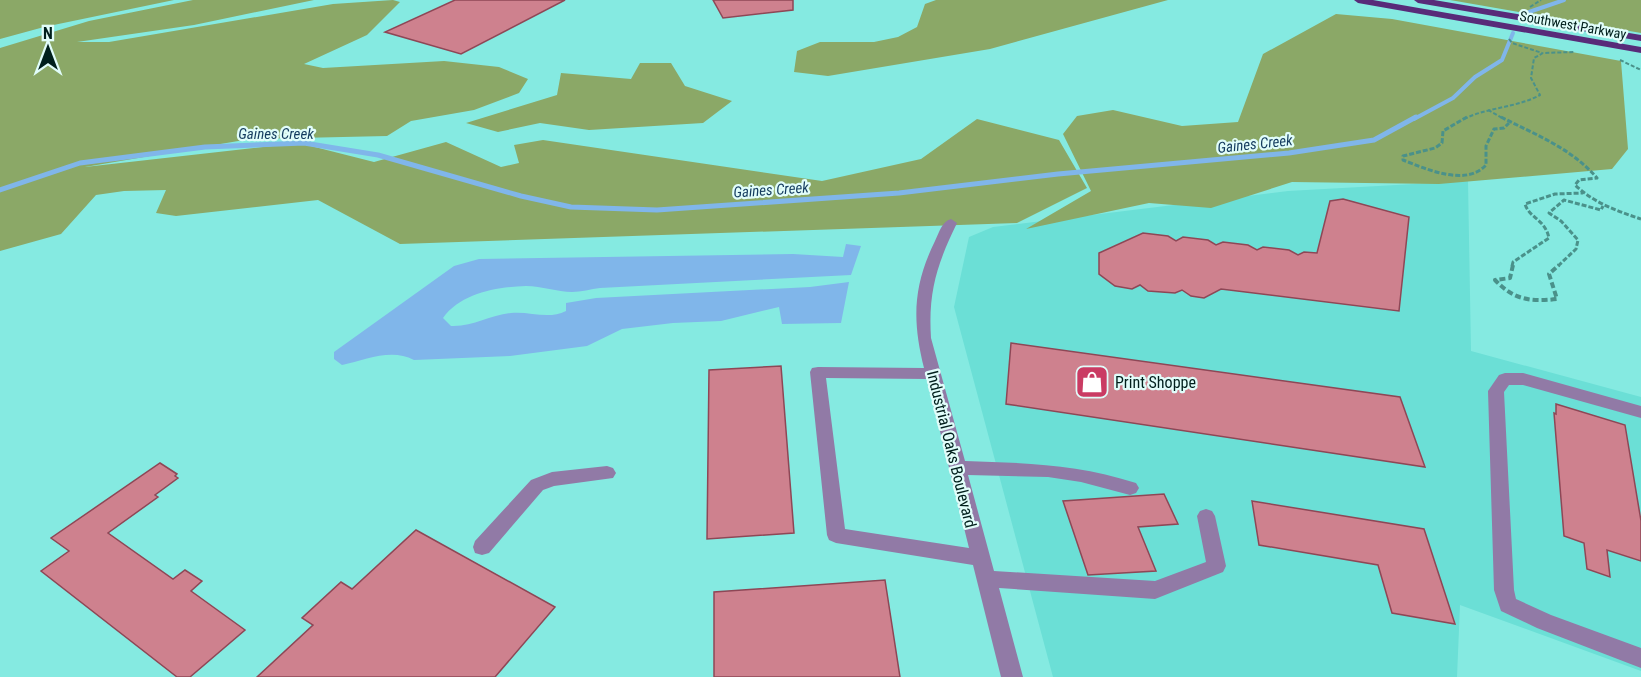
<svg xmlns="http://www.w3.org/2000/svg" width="1641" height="677" font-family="'Roboto Condensed',sans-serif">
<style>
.built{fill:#6bdfd6}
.forest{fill:#8ba867}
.water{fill:#80b6ea}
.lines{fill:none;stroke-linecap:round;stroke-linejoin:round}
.stream-far1{stroke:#80b6ea;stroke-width:4}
.stream{stroke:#80b6ea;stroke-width:5}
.building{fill:#ce818e;stroke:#8e4756;stroke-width:1.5}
.path-far2{stroke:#4a918a;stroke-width:2;stroke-dasharray:4 2;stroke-linecap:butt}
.path-far1{stroke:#4a918a;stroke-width:3;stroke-dasharray:5 2;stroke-linecap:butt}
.path{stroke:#4a918a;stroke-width:4;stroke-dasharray:6 3;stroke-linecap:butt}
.minor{fill:#917aa6;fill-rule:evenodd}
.major{fill:#582b79;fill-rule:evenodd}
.labels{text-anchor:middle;stroke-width:4.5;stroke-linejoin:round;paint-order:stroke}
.far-street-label{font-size:14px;fill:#001f1c;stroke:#e1fdfa}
.far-water-label{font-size:15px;font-style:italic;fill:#143b5e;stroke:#e1fdfa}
.poi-label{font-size:16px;fill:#001f1c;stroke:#e1fdfa;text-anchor:start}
.street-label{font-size:16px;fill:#001f1c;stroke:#e1fdfa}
</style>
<rect width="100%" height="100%" fill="#85eae1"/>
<path class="built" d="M1468,181L1471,351L1641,397V671L1460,605L1457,677H1053L954,307L969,237L993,227L1288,191Z"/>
<g class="forest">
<path d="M0,0H174L44,27L0,39Z"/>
<path d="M193,0H314L194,25L77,42H109L333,4L393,0L400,2L367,35L304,64L323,68L444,61L499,67L528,79L519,93L474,110L411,121L387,136L250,139L85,167L299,143L374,162L446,142L501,167L519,163L514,145L543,140L822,181L921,159L977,119L1059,140L1087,188L1017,223L400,244L318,200L176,216L156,213L166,190L124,191L96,195L61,234L0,251V48L89,21Z"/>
<path d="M936,0H1168L990,49L828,76L794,72L797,51L820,42H874L898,37L917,27L925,4Z"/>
<path d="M1450,0H1641V33Z"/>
<path d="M1336,14L1392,19L1621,61L1628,149L1612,169L1439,184L1292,182L1211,208L1149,203L1026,229L1091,191L1063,134L1077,116L1113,110L1182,126L1238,122L1263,54Z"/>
<path d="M640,63H671L685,86L732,101L703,123L589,130L540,123L498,132L466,123L557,95L561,73L631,79Z"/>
</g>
<path class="water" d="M846,244L861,246L851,275L600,288C591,289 581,292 572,292C557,292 542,286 526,286C497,287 461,293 443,318L451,326C473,327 490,315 511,313C530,311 548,320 566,311V303L596,298L810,287L849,282L841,323L782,324L779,307L721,321L673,323L622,329L587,346L510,356L414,360C391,348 366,360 342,365L334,359V352L454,266L479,259L793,254L843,257Z"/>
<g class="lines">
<g class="stream-far1">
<path d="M1529,12L1564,0"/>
<path d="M1414,119L1453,98L1475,77L1502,60L1513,33"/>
</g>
<path class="stream" d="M0,190L80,163L205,147L304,143L378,155L521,196L571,207L657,210L899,193L1058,174L1289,153L1374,140L1416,117"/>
</g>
<g class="building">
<path d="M455,0H565L461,54L385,32Z"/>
<path d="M713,0H793V10L723,18Z"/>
<path d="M1343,199L1409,217L1399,311L1221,289L1204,298L1191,296L1182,290L1175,293L1148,291L1140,285L1132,289L1115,286L1099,274V253L1143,233L1168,236L1176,241L1183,237L1208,240L1216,245L1223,242L1248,245L1257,250L1263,247L1289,250L1298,255L1304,252L1317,253L1330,201Z"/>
<path d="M1011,343L1400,397L1425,467L1006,404Z"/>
<path d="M781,366L794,533L707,539L709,370Z"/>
<path d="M1556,404L1625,425L1641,521V561L1607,550L1610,577L1587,569L1584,543L1564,536L1554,413L1556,414Z"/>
<path d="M160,463L177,474L175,476L178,478L155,495L158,497L108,533L173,579L185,570L202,581L191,591L245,630L190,677H177L41,571L69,551L51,538Z"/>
<path d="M1164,494L1178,524L1138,527L1156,571L1088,575L1063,501Z"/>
<path d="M1252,501L1424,529L1455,624L1392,613L1378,565L1259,545Z"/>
<path d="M416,530L555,607L495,677H257L313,625L302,618L341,582L352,589Z"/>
<path d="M885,580L900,677H714V592Z"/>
</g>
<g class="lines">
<g class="path-far2">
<path d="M1530,7L1541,0"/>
<path d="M1509,39L1512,43L1542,53"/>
<path d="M1620,60L1641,70"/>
<path d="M1488,110L1504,119"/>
<path d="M1464,119C1488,107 1516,108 1540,95L1531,78L1534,58L1543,53L1575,52"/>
</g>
<g class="path-far1">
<path d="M1467,117L1443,131L1442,143L1435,148L1403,156V160C1426,169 1466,187 1486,165V146L1494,129L1504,128L1509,123"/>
<path d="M1501,117C1536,135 1571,148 1597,178L1579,180L1575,185C1594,203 1617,211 1641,219"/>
<path d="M1512,266L1513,262L1549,238C1545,219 1529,218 1525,204L1555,194L1583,193"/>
<path d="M1558,266L1576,249L1578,240L1561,221L1549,213L1564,200L1601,210L1603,206"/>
</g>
<path class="path" d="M1513,265L1510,278L1495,280C1514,300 1530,302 1557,299L1549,274L1559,265"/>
<g class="minor">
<path d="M951,219L957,223C937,264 928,292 931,338L965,461C1026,463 1077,464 1136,483L1139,488L1136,493L1130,495L1081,482L1048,477L968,475L994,571L1155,581L1206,562L1197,516L1200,511L1206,509L1212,511L1215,516L1226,566L1223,572L1155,599L999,588L1023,677H1001L973,565L836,543L829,540L827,535L810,372L812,368L818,367L924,368C912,320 913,286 935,241C939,233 942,221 951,219ZM826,378L927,379L969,548L845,529Z"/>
<path d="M1505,373H1523L1641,406V418L1523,385H1509L1504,392L1514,590L1516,599L1551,615L1641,648V668L1537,628L1501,611L1494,590L1488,391L1499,375Z"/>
<path d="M607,466L613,468L616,473L613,478L554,486L543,490L489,553L482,555L475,553L473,547L475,541L531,480L552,472Z"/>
</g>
<g class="major">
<path d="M1354,0H1373L1641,47V53L1358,3Z"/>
<path d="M1414,0H1434L1641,35V41L1418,3Z"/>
</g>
</g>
<defs>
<symbol id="shop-square" viewBox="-11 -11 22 22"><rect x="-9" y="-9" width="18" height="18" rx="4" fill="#ca3b63" stroke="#e1fdfa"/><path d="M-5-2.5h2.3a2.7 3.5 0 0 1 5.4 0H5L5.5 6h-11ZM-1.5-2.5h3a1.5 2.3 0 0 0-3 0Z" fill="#fff"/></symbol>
</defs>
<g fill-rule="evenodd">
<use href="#shop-square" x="1073" y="363" width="38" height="38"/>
</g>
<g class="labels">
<g class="far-street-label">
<text transform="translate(1573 25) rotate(10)" y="5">Southwest Parkway</text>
</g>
<g class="far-water-label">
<text x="276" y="139">Gaines Creek</text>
<text transform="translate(1255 144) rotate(-6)" y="5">Gaines Creek</text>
<text transform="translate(771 190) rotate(-4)" y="5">Gaines Creek</text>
</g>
<g class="poi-label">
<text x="1115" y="388">Print Shoppe</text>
</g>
<g class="street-label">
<text transform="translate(952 449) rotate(76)" y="6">Industrial Oaks Boulevard</text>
</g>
</g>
<g transform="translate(48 48)" stroke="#e1fdfa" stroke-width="4.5" paint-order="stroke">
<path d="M0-4.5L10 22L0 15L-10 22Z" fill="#001f1c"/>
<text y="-9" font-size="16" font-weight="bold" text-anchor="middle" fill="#001f1c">N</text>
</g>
</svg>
